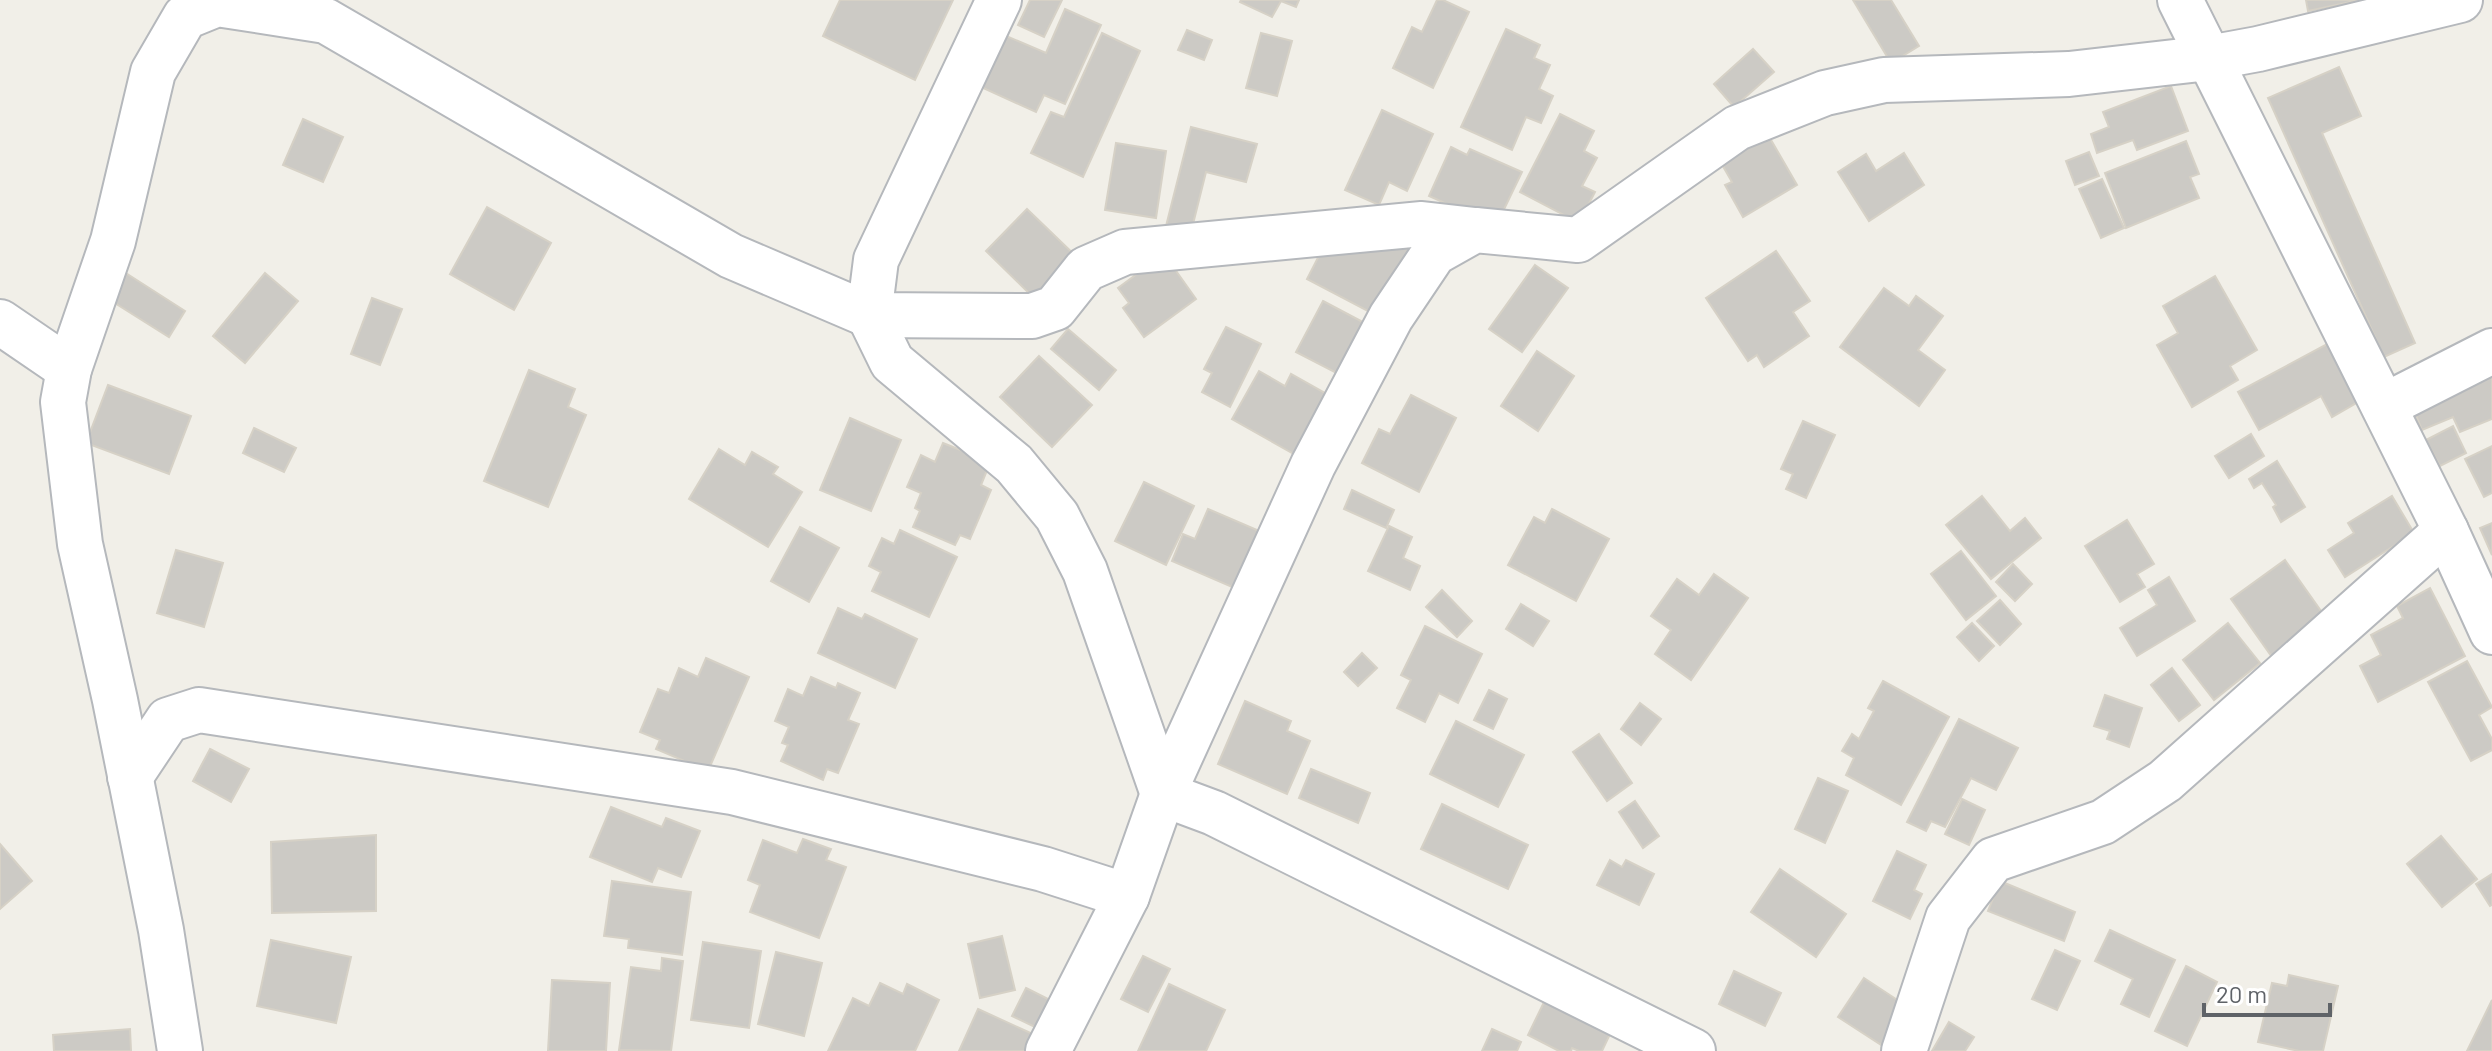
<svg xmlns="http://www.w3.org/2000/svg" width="2492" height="1051" font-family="Barlow,sans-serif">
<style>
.building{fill:#cccac5;stroke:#d6d1c6;stroke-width:2}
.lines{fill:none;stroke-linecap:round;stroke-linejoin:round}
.minor-casing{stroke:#b5b8bc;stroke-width:48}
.minor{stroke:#fff;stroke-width:44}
</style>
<rect width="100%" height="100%" fill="#f1efe8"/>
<g class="building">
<path d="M840,0H953L915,80L823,36Z"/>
<path d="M1030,0H1062L1044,37L1018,25Z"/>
<path d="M1241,0H1299L1296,7L1281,1L1272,17L1240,2Z"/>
<path d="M1437,0H1443L1469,12L1433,88L1393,68L1412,27L1422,32Z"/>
<path d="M1853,0H1891L1919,46L1891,63Z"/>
<path d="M2306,0H2360L2308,11Z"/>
<path d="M1065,9L1101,25L1065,104L1044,95L1036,112L981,87L1004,35L1046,53Z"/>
<path d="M1506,29L1540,45L1534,58L1550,65L1539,89L1553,96L1541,123L1526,117L1512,150L1461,127Z"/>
<path d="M1187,30L1212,40L1204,60L1178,50Z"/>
<path d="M1102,33L1140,51L1083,177L1031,153L1051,112L1064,117Z"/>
<path d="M1261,33L1292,41L1277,96L1246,88Z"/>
<path d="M1753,49L1774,72L1734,107L1714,84Z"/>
<path d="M2339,67L2361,116L2322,133L2415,343L2384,357L2268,98Z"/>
<path d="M2171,86L2188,131L2137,150L2133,140L2097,153L2091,134L2109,127L2103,112Z"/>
<path d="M1382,110L1433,134L1407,191L1389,182L1379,205L1345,190Z"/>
<path d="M1560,114L1594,131L1584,151L1597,158L1582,186L1595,192L1579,223L1520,192Z"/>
<path d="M303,119L343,137L323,182L283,165Z"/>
<path d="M1191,127L1257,144L1246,182L1206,172L1188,244L1163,238Z"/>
<path d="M1767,133L1797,185L1743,217L1725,185L1732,182L1720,161Z"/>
<path d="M2186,141L2199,174L2190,177L2199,198L2126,228L2105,173Z"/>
<path d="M1116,143L1166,151L1156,218L1105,210Z"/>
<path d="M1451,147L1467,155L1470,149L1522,172L1496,226L1429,196Z"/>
<path d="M2089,152L2099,176L2075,185L2066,161Z"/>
<path d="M1904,153L1924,185L1869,221L1838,172L1866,154L1876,171Z"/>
<path d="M2102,179L2124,228L2101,238L2079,189Z"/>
<path d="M487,207L551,243L514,310L450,274Z"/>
<path d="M1027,209L1082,262L1041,305L986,251Z"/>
<path d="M1325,244L1420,247L1383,319L1307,279Z"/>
<path d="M1776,251L1810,301L1793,312L1809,336L1764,367L1757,355L1748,361L1706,298Z"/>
<path d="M1164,254L1196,299L1144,337L1123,308L1129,303L1118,288Z"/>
<path d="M1535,265L1568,288L1522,352L1489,329Z"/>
<path d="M118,268L185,311L169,337L102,295Z"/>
<path d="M265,273L298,301L245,363L213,336Z"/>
<path d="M2215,276L2257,350L2230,366L2238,380L2192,407L2157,345L2178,333L2163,306Z"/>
<path d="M1884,288L1909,306L1916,296L1943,316L1918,350L1945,370L1919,406L1840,347Z"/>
<path d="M372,298L402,309L380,365L351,354Z"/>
<path d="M1323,301L1376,329L1350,380L1296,352Z"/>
<path d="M1226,327L1261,344L1230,407L1202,392L1212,373L1204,369Z"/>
<path d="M1068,329L1116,370L1099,390L1051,349Z"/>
<path d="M2327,344L2358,402L2332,417L2321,396L2259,430L2238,392Z"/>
<path d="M1537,351L1574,376L1538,431L1501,406Z"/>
<path d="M1039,356L1092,405L1052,447L1000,397Z"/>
<path d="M529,370L575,389L568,407L586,415L548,507L484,481Z"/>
<path d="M1259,371L1285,386L1291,374L1339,401L1306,461L1232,419Z"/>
<path d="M2492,372V419L2460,432L2453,417L2422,430L2411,404Z"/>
<path d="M108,385L191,416L169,474L86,443Z"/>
<path d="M1411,395L1456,418L1419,492L1362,463L1379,429L1390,434Z"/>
<path d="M850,418L901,440L871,511L820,490Z"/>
<path d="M1803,421L1835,435L1806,498L1786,489L1793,474L1781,469Z"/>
<path d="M2453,426L2466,453L2440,466L2426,440Z"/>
<path d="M254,428L296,448L284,472L243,453Z"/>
<path d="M2251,434L2264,456L2229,478L2215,456Z"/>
<path d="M943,443L968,453L992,458L981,485L991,490L970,539L960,535L955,545L913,527L920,511L915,508L921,493L907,487L921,455L935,462Z"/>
<path d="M2492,446V493L2484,497L2465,459Z"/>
<path d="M719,449L745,465L752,452L778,467L773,474L802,492L768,547L689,499Z"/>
<path d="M2277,461L2305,507L2281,522L2273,507L2276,505L2262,483L2254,488L2249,479Z"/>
<path d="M1144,482L1194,506L1166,565L1115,541Z"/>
<path d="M1352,490L1394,510L1386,528L1344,509Z"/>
<path d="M1982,496L2010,531L2025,518L2041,538L1991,579L1946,525Z"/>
<path d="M2392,496L2414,533L2345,577L2328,550L2354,533L2348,523Z"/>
<path d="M1208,509L1264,533L1239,590L1172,561L1183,534L1195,539Z"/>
<path d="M1552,509L1609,539L1576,601L1508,565L1534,517L1545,523Z"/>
<path d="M2127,520L2154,564L2137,574L2145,587L2120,602L2085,546Z"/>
<path d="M2492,523V555L2480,528Z"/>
<path d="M1389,526L1412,537L1403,558L1420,566L1410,590L1368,571Z"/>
<path d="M800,527L839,548L809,602L771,581Z"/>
<path d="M900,530L957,557L929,617L872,591L881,572L869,566L882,538L894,544Z"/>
<path d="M176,550L223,563L204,627L157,613Z"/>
<path d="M1961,551L1996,596L1966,620L1931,574Z"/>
<path d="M2285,560L2326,618L2272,657L2231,599Z"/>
<path d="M2013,564L2032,584L2015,601L1996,582Z"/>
<path d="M1714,574L1748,598L1691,680L1655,654L1671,630L1651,616L1677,579L1699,595Z"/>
<path d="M2169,577L2195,621L2137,656L2120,628L2157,605L2148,590Z"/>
<path d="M2430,588L2465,656L2378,702L2360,666L2381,655L2371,635L2403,618L2397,606Z"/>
<path d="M1442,590L1472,621L1457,637L1426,607Z"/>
<path d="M2000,600L2021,624L2000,645L1977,621Z"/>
<path d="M1521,604L1549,621L1533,646L1506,629Z"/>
<path d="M838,608L862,619L865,614L917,639L895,688L818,653Z"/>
<path d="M1972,623L1994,646L1979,661L1957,637Z"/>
<path d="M2228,623L2260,663L2214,700L2183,660Z"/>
<path d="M1425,626L1482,654L1458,703L1439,693L1425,722L1397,708L1411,680L1401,675Z"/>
<path d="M1362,653L1377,668L1358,686L1344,672Z"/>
<path d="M706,658L749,677L708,771L656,749L660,740L640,732L658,689L669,693L679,668L698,677Z"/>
<path d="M2467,661L2492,707L2479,715L2492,739V750L2471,761L2428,682Z"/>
<path d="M2172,668L2200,705L2179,721L2151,685Z"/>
<path d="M811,677L836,688L838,683L860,693L848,720L859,724L838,773L827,769L823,780L781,761L788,745L782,743L789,727L775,721L788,689L803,696Z"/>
<path d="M1883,681L1949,717L1901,805L1846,775L1854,758L1842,751L1852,734L1859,739L1874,711L1868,708Z"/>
<path d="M1489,690L1507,699L1493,729L1474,720Z"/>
<path d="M2105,695L2142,708L2129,747L2107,739L2110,731L2094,726Z"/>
<path d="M1245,701L1291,721L1287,731L1310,741L1287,794L1218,764Z"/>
<path d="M1640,703L1661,719L1641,745L1621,729Z"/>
<path d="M1959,719L2018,748L1996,790L1971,778L1945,827L1931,821L1926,831L1907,822Z"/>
<path d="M1456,721L1524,755L1498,807L1430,774Z"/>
<path d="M1599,734L1632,783L1607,801L1573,752Z"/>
<path d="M210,749L249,769L231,802L193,781Z"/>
<path d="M1311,769L1370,793L1358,823L1299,798Z"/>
<path d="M1818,778L1848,791L1825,843L1795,829Z"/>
<path d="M1962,799L1985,810L1969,845L1945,834Z"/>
<path d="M1635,801L1659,836L1643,848L1619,812Z"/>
<path d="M1442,804L1528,845L1508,889L1421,849Z"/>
<path d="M611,807L662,827L666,818L700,831L681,877L658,868L652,882L590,857Z"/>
<path d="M376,835V911L272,913L271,842Z"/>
<path d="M2441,836L2477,879L2442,907L2407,864Z"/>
<path d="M803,839L831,849L826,860L846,867L819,938L750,912L760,885L748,880L763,840L797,853Z"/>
<path d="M0,844L32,881L0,909Z"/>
<path d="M1897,851L1926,865L1914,890L1922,894L1910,919L1873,901Z"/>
<path d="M1610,860L1622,867L1626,860L1654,874L1639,905L1597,885Z"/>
<path d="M1780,869L1846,914L1816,957L1751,912Z"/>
<path d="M2492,874V905L2490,906L2476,884Z"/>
<path d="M612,881L691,892L682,955L628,948L629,939L604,936Z"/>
<path d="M2000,881L2075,912L2064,941L1988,911Z"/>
<path d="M2110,930L2175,960L2149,1017L2121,1004L2133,979L2095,961Z"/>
<path d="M1002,936L1015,990L980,998L968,944Z"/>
<path d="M271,940L351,957L336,1023L257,1006Z"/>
<path d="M703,942L761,951L749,1028L691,1020Z"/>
<path d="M2055,950L2080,961L2057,1010L2032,999Z"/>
<path d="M776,952L822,963L804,1036L758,1024Z"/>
<path d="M1143,956L1170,969L1148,1012L1121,999Z"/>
<path d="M662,958L683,961L671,1051L619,1050L631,967L661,971Z"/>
<path d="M2186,966L2217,982L2187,1046L2155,1031Z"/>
<path d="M1734,971L1781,993L1765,1026L1719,1004Z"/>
<path d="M2289,975L2338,986L2323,1051H2299L2258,1042L2272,983L2287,986Z"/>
<path d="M1864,978L1911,1009L1886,1048L1838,1017Z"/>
<path d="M552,980L610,983L606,1051H548Z"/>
<path d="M880,983L903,994L907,984L939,1000L915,1051H828L853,998L869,1006Z"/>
<path d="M1169,984L1225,1010L1206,1051H1138Z"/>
<path d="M1026,988L1054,1002L1041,1030L1012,1016Z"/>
<path d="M1545,1000L1611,1032L1602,1051H1579L1572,1048L1571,1051H1559L1528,1035Z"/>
<path d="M2492,1000V1051H2467Z"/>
<path d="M978,1009L1046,1040L1041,1051H959Z"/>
<path d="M1949,1022L1974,1037L1965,1051H1932Z"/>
<path d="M130,1029L131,1051H54L53,1035Z"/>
<path d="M1492,1029L1521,1042L1517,1051H1482Z"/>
</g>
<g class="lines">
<defs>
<g id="minor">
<path d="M999,0L876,260L869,315L892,362L1014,464L1057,516L1085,571L1163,794L1214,813L1693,1051"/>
<path d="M2180,0L2446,531L2492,632"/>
<path d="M0,322L69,369"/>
<path d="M2384,406L2492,351"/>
<path d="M130,777L168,720L199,710L732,792L1043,869L1127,896"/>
<path d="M180,1051L161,930L115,700L80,544L63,402L69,369L113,241L153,72L185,17L217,4L326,21L731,256L869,315L1032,316L1055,308L1086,269L1125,252L1422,224L1475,230"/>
<path d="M1048,1051L1127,896L1163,794L1313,465L1391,317L1434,253L1475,230L1578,240L1737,128L1825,93L1884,80L2069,74L2209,58L2258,49L2460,0"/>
<path d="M1904,1051L1948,918L1993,860L2103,822L2165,781L2446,531"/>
</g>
</defs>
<use href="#minor" class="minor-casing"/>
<use href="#minor" class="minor"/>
</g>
<path d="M2204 1003v12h126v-12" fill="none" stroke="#5f6368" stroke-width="4"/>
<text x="2216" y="1003" font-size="24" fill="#5f6368" stroke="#ffffff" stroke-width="6" paint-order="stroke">20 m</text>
</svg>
